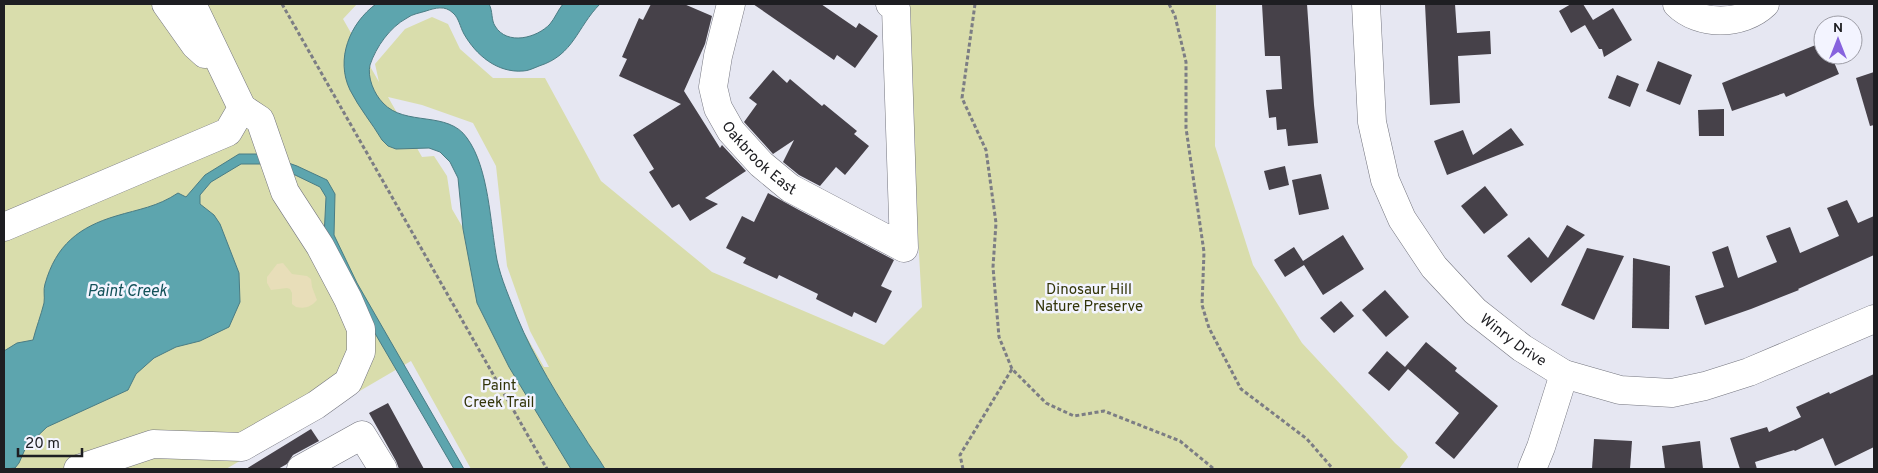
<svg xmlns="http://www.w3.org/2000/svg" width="1878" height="473" font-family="Overpass,sans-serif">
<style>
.green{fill:#d9ddac;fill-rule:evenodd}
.sand{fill:#e8deb9}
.water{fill:#5da5ae;stroke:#4a7c84}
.building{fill:#464149}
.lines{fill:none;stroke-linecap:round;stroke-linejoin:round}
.minor-casing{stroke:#74757f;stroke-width:29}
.path{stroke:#7c7d84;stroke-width:3;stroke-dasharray:4 2.5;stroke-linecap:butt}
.minor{stroke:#fff;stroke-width:28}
.labels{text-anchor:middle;stroke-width:5;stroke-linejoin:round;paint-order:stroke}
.street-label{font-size:15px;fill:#1e1e22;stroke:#f3f4ff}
.park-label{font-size:15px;fill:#333509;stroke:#f3f4ff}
.water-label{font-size:16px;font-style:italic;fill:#125159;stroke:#f3f4ff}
</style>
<rect width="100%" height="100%" fill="#e6e7f2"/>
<path class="green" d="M4,4H357L343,19L379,82L375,64L405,29L432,17L448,24L460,49L493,78H545L601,181L712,272L884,345L922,307L905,4H1216L1215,146L1253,265L1302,343L1395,443L1406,453L1408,457L1399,469H471L411,361L226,469H4ZM388,97L422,105L473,123L496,166L507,266L530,331L549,367H544L452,209L447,176L434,156L422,157Z"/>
<path class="sand" d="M283,263L292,274L307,276L311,279L312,287L317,300C311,307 305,309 296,307L292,304V293L290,289L287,288L271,290L267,283V277L277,264Z"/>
<g class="water">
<path d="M376,4H489C493,11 491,20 495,26C507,46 537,38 550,24C555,18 558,10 563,4H600C577,27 574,55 539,66C534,68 528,71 523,71C497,73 476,55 464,34C460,27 459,18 453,13C445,5 435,8 426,11C420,13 412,14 407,18C390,27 376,47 370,65C367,77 374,94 383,103C405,127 448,110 467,138C489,168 490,223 497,260C501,279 510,299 517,317C534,358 559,398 583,435C590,447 598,457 605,469H571L509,367L477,303L463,229L458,178L450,162L440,152L429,148L396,149L388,146L382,140C372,123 359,108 350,90C335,59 350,23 376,4Z"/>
<path d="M239,154H263L297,166L327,180L335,194L334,235L357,283L464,469H454L348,287L324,237L326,197L320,187L293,174L262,164H241L211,182L200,195V204L214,215L220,224L239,273L240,302L229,327L200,341L176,347L154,358L136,374L128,390L47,427L26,447L19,463L15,468L4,469V351L17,343L33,340C36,328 41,315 44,303C45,296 43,290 45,284C56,245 79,227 116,216C139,209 157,207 178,193L186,197L205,175Z"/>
</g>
<g class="building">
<path d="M651,4H684L712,16L705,44L684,91L720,148L722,145L746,171L705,198L718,204L690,221L679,204L672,208L649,172L654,169L633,135L681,104L619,76L627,59L622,57L639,18L643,20Z"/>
<path d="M753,4H821L856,28L859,23L878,36L855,68L837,55L834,60Z"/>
<path d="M1262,4H1307L1314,105L1318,143L1288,146L1286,129L1277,130L1276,117L1269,118L1266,90L1282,89L1280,56H1265Z"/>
<path d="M1425,4H1455L1457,33L1490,31L1491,54L1458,56L1460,103L1430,105Z"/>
<path d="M1571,4H1583L1593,20L1613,8L1632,40L1604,57L1602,49H1599L1585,25L1571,33L1559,11Z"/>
<path d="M1823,42V55H1831L1839,74L1786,97L1784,93L1732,111L1722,83Z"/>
<path d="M1658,61L1692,75L1680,105L1646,91Z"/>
<path d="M773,70L787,83L790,79L822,106L824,104L857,131L854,134L869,146L845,175L836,167L820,186L799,175L783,162L794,140L773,154L744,122L757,104L749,98Z"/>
<path d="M1874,72V125L1870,126L1856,78Z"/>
<path d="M1617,75L1639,84L1630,107L1608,98Z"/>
<path d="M1724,109V136H1699L1698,110Z"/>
<path d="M1511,128L1524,145L1447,175L1434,141L1463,130L1473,155Z"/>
<path d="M1285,166L1289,185L1269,190L1264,171Z"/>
<path d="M1321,174L1329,209L1299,215L1292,180Z"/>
<path d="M1485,186L1508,215L1484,234L1461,206Z"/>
<path d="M768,193L799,210L894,260L881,286L892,291L876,323L854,312L852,317L816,299L818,294L779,275L777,279L743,263L746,258L726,248L742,216L754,222Z"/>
<path d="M1847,200L1858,223L1874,216V255L1798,289L1799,290L1751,309L1705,325L1695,296L1724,287L1712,252L1728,246L1738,278L1777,262L1766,236L1790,227L1800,253L1839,236L1827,208Z"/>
<path d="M1567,225L1585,235L1531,283L1507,256L1529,237L1548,258Z"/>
<path d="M1343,235L1364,269L1323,295L1304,265L1285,277L1274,260L1294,247L1303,261Z"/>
<path d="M1587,248L1624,256L1594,320L1561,305Z"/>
<path d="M1633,258L1670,266L1669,329L1632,328Z"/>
<path d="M1385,290L1409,317L1386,337L1362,310Z"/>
<path d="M1341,301L1354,316L1334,333L1320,318Z"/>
<path d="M1426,342L1457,368L1455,371L1498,406L1454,459L1435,443L1459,413L1408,369L1389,391L1368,373L1387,351L1405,367Z"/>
<path d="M1874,374V447L1835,466L1823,438L1795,451L1794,450L1755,462L1757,469H1740L1730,438L1767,427L1769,432L1801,417L1796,407L1829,392L1830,394Z"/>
<path d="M388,403L424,469H399L396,461L369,413Z"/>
<path d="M311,429L319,441L293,455L287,464L278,469H246Z"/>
<path d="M1594,439L1632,441L1630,469H1592Z"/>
<path d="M1700,441L1703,469H1665L1662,446Z"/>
</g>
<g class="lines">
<defs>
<g id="minor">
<path d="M166,4L195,45L205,54"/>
<path id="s1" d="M731,4L718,56L713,87L718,108L731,131L761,164L790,188L904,248L896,8L890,4"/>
<path id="s2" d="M1366,4L1372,122L1385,180L1402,219L1434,267L1475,311L1522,348L1564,374L1620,390L1672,393L1705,386L1749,372L1874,319"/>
<path d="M1677,4C1699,26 1742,26 1765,4"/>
<path d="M4,227L228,132L242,108L192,4"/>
<path d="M78,469L153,444L242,447L316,405L348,382L361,352V329L348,299L320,246L285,192L260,120L242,108"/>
<path d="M301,469L362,435L383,469"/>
<path d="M1532,469L1541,447L1564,374"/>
</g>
</defs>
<use href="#minor" class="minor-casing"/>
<g class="path">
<path d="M282,4L547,469"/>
<path d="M975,4L962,98L986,150L996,223L993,267L999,337L1012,369L1046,403L1074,416L1104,411L1180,441L1214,469"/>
<path d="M1169,4L1175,16L1186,62V128L1204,252L1202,305L1209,328L1241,389L1307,439L1333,469"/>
<path d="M963,469L960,455L1012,369"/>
</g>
<use href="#minor" class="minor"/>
</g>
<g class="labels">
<g class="street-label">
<text dy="5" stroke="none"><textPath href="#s1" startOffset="172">Oakbrook East</textPath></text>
<text dy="5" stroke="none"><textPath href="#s2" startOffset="386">Winry Drive</textPath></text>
</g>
<g class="park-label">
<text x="1089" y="294">Dinosaur Hill<tspan x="1089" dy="17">Nature Preserve</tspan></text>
<text x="499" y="390">Paint<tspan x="499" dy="17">Creek Trail</tspan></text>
</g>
<g class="water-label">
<text x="127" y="296">Paint Creek</text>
</g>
</g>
<rect width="1878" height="473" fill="none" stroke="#1e1e22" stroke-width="10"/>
<g transform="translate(1838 40)"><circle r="24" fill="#f3f4ff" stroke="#9e9ea7"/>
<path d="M0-4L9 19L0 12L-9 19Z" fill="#8763de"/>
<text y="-8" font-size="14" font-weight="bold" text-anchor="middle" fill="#1e1e22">N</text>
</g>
<path d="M18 448v8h64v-8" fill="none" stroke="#1e1e22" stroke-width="2.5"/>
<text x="25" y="448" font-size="15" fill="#1e1e22" stroke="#f3f4ff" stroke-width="4" paint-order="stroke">20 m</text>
</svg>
